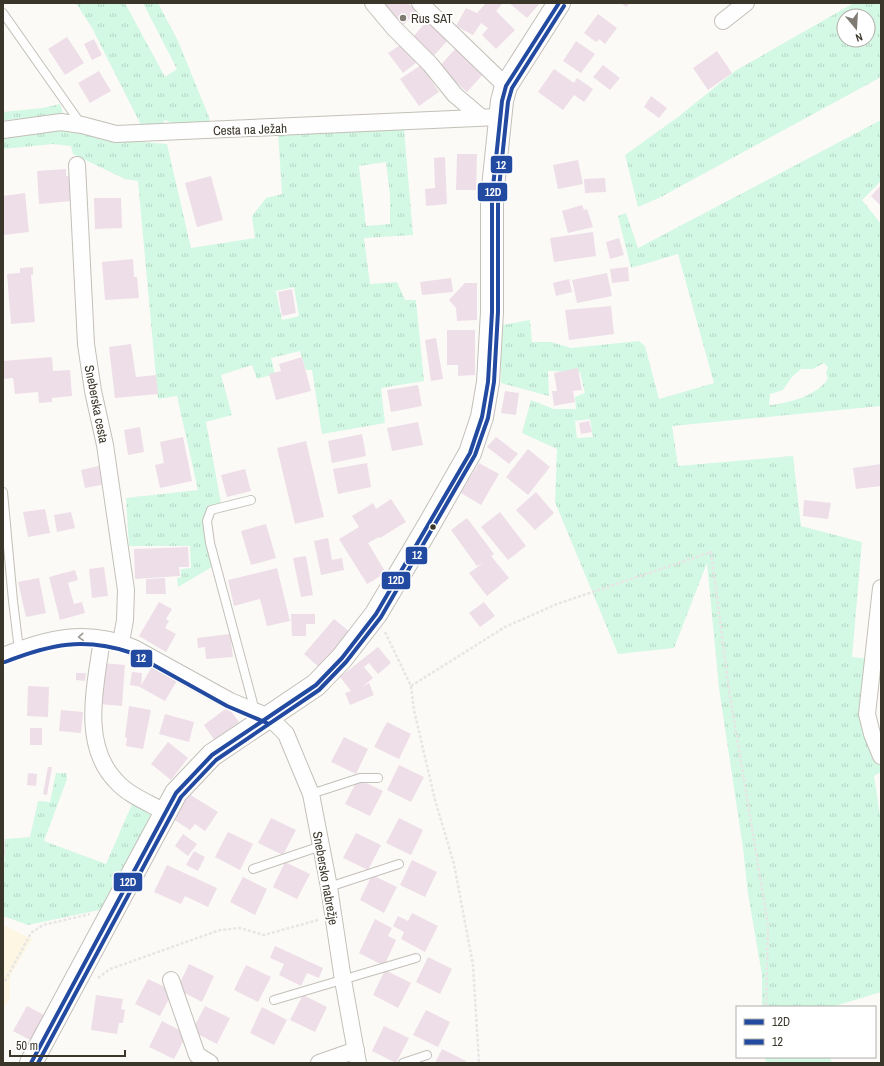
<svg xmlns="http://www.w3.org/2000/svg" width="884" height="1066" font-family="'Archivo Narrow',sans-serif">
<style>
.built{fill:#fdf6e3}
.grass{fill:url(#grass-tufts);fill-rule:evenodd}
.building{fill:#eedee8}
.lines{fill:none;stroke-linecap:round;stroke-linejoin:round}
.service-casing{stroke:#c3c0b8;stroke-width:10}
.minor-casing{stroke:#c3c0b8;stroke-width:18}
.secondary-casing{stroke:#c3c0b8;stroke-width:24}
.path{stroke:#e7e6e5;stroke-width:2.5;stroke-dasharray:3 2;stroke-linecap:butt}
.service{stroke:#fffefe;stroke-width:8}
.minor{stroke:#fffefe;stroke-width:16}
.secondary{stroke:#fffefe;stroke-width:22}
.bus-1-casing{stroke:#fff;stroke-width:7}
.bus-2-casing{stroke:#fff;stroke-width:7}
.bus-1{stroke:#224aa0;stroke-width:4}
.bus-2{stroke:#224aa0;stroke-width:4}
.oneway{stroke:#9d9a94}
.poi-dot{fill:#7f7b72;stroke:#fff;stroke-width:1.5}
.bus-dot{fill:#3b362a;stroke:#fff;stroke-width:1.5}
.labels{text-anchor:middle;stroke-width:4;stroke-linejoin:round;paint-order:stroke}
.poi-label{font-size:13px;fill:#3b362a;stroke:#fff;text-anchor:start}
.street-label{font-size:13px;fill:#3b362a;stroke:#fff}
.line-badge{stroke:#fff;stroke-width:1.5}
.badge-label{font-size:11px;text-anchor:middle;font-weight:bold;fill:#fff}
</style>
<defs>
<pattern id="grass-tufts" width="24" height="20" patternUnits="userSpaceOnUse"><rect width="24" height="20" fill="#d3f8e4"/><path d="M3 7l-1-3M5 7V3M7 7l1-3M15 17l-1-3M17 17v-4M19 17l1-3" fill="none" stroke="#b6d5c4"/></pattern>
</defs>
<rect width="100%" height="100%" fill="#fcfaf7"/>
<path class="built" d="M3,925L32,939L10,976V998L3,1009Z"/>
<g class="grass">
<path d="M76,3H125L165,77L177,69L143,3H158L178,41L209,117L211,128L176,125L165,120L162,125L145,133L92,28Z"/>
<path d="M854,3H881V77L661,197L638,207L625,155L678,117L735,71ZM844,16H868V40H844Z"/>
<path d="M60,104L63,113L61,116L3,120V112L43,108Z"/>
<path d="M881,120V181L862,200L881,224V406L672,426L678,466L793,456L801,526L862,542L852,657L870,659L875,753L881,766V772L874,776L881,821V992L832,1007H762V975L748,894L743,848L719,688L707,563L674,648L618,654L555,502L557,449L522,433L531,400L554,409H576L575,397L585,393L580,372L548,371L549,396L501,383V331L503,325L530,320L532,342H551L571,348L639,341L645,346L659,399L714,383L678,254L631,268L618,216L626,213L638,248ZM824,363L828,367L826,373L828,379C817,395 788,404 769,405L770,394L783,390L792,377L801,369H813ZM590,419L593,437L577,438L575,421Z"/>
<path d="M51,126L132,141L167,144L191,248L255,238L252,216L266,198L282,194L278,131L404,129L413,235L364,238L370,284L397,282L405,300H416L424,381L381,388L385,423L322,434L312,370H306L300,351L271,358L275,374L257,379L252,365L221,375L232,415L206,422L221,503L210,509L203,521L212,567L178,587L177,578L181,577V569L191,568L190,546H129L126,498L198,490L177,396L158,399L138,181L125,179L73,154L71,146L53,144L3,149V129ZM386,162L390,195V224L366,226L359,166ZM294,287L299,316L282,320L276,291Z"/>
<path d="M56,773H66L67,779L44,841L106,864L133,802L152,812L113,889L104,909L28,925L3,916L5,839L30,837L38,801L50,802Z"/>
<path d="M765,1057H830L832,1063H766Z"/>
</g>
<g class="building">
<path d="M381,3H408L417,12L403,25Z"/>
<path d="M486,3H503L496,11L515,30L496,49L482,35L488,28L481,23L473,35L456,26L466,8L477,13Z"/>
<path d="M509,3H540L527,18Z"/>
<path d="M621,3H630L626,7Z"/>
<path d="M598,14L617,28L605,44L599,39L596,42L584,33Z"/>
<path d="M427,21L448,40L432,58L411,39Z"/>
<path d="M67,37L84,63L65,75L48,49Z"/>
<path d="M94,39L102,55L92,60L84,44Z"/>
<path d="M576,41L595,54L581,73L563,61Z"/>
<path d="M402,44L416,63L403,73L388,53Z"/>
<path d="M457,47L485,72L467,92L439,67Z"/>
<path d="M717,51L732,73L708,90L693,68Z"/>
<path d="M421,65L439,92L419,106L400,79Z"/>
<path d="M603,65L620,78L610,90L593,77Z"/>
<path d="M554,69L574,83L577,78L593,89L584,102L574,95L563,110L538,92Z"/>
<path d="M99,71L111,91L90,103L78,83Z"/>
<path d="M651,96L667,108L659,118L644,107Z"/>
<path d="M457,154H477L476,190H456Z"/>
<path d="M445,157L447,204L426,206L425,189L435,188L434,158Z"/>
<path d="M578,160L583,184L558,189L553,165Z"/>
<path d="M66,169V176H69L71,201L39,204L37,171Z"/>
<path d="M211,176L223,220L197,227L185,183Z"/>
<path d="M605,178L606,192L585,193L584,179Z"/>
<path d="M881,185V206L871,196Z"/>
<path d="M25,193L29,232L3,235V196Z"/>
<path d="M94,198H121L122,228L95,229Z"/>
<path d="M582,205L584,210L587,209L593,227L568,233L562,211Z"/>
<path d="M593,232L596,256L554,262L550,238Z"/>
<path d="M619,238L624,255L610,259L606,242Z"/>
<path d="M133,259L134,277H137L139,298L105,300L102,262Z"/>
<path d="M33,267V275H31L35,322L11,324L7,274L20,273V268Z"/>
<path d="M628,267L629,281L612,283L610,269Z"/>
<path d="M607,273L612,296L577,303L572,280Z"/>
<path d="M451,278L453,292L422,295L420,282Z"/>
<path d="M569,279L572,292L556,296L553,283Z"/>
<path d="M465,283H477V320L457,321L456,308L449,300Z"/>
<path d="M292,289L296,313L282,316L278,292Z"/>
<path d="M611,306L614,334L569,340L565,310Z"/>
<path d="M447,330H475V375L458,376V365H447Z"/>
<path d="M436,338L443,379L431,381L425,340Z"/>
<path d="M131,344L136,377L156,375L158,394L115,398L109,347Z"/>
<path d="M52,357L53,371L70,370L72,396L52,398V402L39,403L38,392L15,394L13,378L3,379V361Z"/>
<path d="M302,357L311,391L276,400L269,374L281,371L279,364Z"/>
<path d="M578,368L582,390L573,391L575,402L554,406L552,391H557L554,373Z"/>
<path d="M418,385L422,406L391,412L387,390Z"/>
<path d="M505,391L519,393L516,415L501,413Z"/>
<path d="M589,421L592,432L581,434L579,423Z"/>
<path d="M418,422L423,445L392,451L387,428Z"/>
<path d="M140,427L144,452L128,455L124,430Z"/>
<path d="M362,434L366,456L332,463L328,441Z"/>
<path d="M183,437L192,481L160,488L155,465L164,463L160,442Z"/>
<path d="M496,437L518,454L509,464L487,447Z"/>
<path d="M306,441L324,517L295,524L277,448Z"/>
<path d="M528,449L550,467L528,495L506,477Z"/>
<path d="M367,463L371,487L338,494L333,469Z"/>
<path d="M479,463L499,474L481,505L461,493Z"/>
<path d="M881,464V486L856,489L853,468Z"/>
<path d="M103,465L106,484L85,488L81,470Z"/>
<path d="M245,469L251,491L227,497L221,475Z"/>
<path d="M536,492L554,513L535,530L516,510Z"/>
<path d="M391,499L406,522L380,538L379,537L368,543L386,573L367,584L339,539L359,527L352,516L373,503L376,509Z"/>
<path d="M804,500L831,503L828,519L803,516Z"/>
<path d="M45,509L50,533L28,537L23,512Z"/>
<path d="M71,512L75,528L57,532L54,515Z"/>
<path d="M500,512L526,546L508,560L481,527Z"/>
<path d="M467,518L494,554L491,556L509,578L487,596L469,573L483,563L477,566L451,530Z"/>
<path d="M266,524L276,558L251,565L241,531Z"/>
<path d="M328,538L332,560L342,558L344,570L321,575L314,541Z"/>
<path d="M188,547L189,567H179L180,576L135,579L134,549Z"/>
<path d="M306,556L313,595L301,597L293,558Z"/>
<path d="M104,567L108,596L92,598L89,569Z"/>
<path d="M277,568L290,621L267,626L260,599L234,606L228,580Z"/>
<path d="M75,570L78,580L68,583L74,604L82,602L85,613L60,620L49,577Z"/>
<path d="M39,578L46,613L26,617L18,582Z"/>
<path d="M165,578L166,594H146V579Z"/>
<path d="M159,602L172,609L166,619L169,621L165,628L176,634L166,652L139,636Z"/>
<path d="M484,602L495,616L480,627L469,613Z"/>
<path d="M291,614H315V624H306V636H292Z"/>
<path d="M334,619L351,633L320,668L304,654Z"/>
<path d="M230,634L233,657L206,659L205,647L198,648L197,638Z"/>
<path d="M378,647L391,663L378,674L369,663L364,667L373,678L362,687L369,683L374,695L350,705L345,693L351,691L340,677Z"/>
<path d="M102,663L125,665L122,706L99,704Z"/>
<path d="M153,665L178,679L165,701L140,687Z"/>
<path d="M132,672L142,673L141,687L130,685Z"/>
<path d="M76,673H86L85,681L76,680Z"/>
<path d="M28,686L49,687L48,717L27,716Z"/>
<path d="M129,706L151,710L143,749L126,746L127,738L125,737Z"/>
<path d="M228,707L239,722L214,740L204,725Z"/>
<path d="M61,710L83,712L81,733L59,731Z"/>
<path d="M165,714L194,722L189,742L159,734Z"/>
<path d="M387,722L411,734L399,759L374,747Z"/>
<rect x="30" y="728" width="12" height="17"/>
<path d="M344,737L368,749L356,774L331,762Z"/>
<path d="M168,742L188,758L171,780L151,764Z"/>
<path d="M399,765L424,777L411,802L387,790Z"/>
<path d="M48,767H52L47,795L43,794Z"/>
<path d="M28,773L37,774L36,786L27,785Z"/>
<path d="M358,779L383,791L370,816L345,804Z"/>
<path d="M189,794L218,812L205,831L195,824L190,830L173,819Z"/>
<path d="M271,818L296,830L283,855L258,843Z"/>
<path d="M399,818L423,830L411,855L386,843Z"/>
<path d="M228,832L253,844L240,870L215,857Z"/>
<path d="M356,833L381,845L368,870L343,858Z"/>
<path d="M3,834H4L5,855H3Z"/>
<path d="M183,834L197,844L188,856L175,846Z"/>
<path d="M194,851L205,857L198,871L186,865Z"/>
<path d="M412,860L437,872L425,897L400,885Z"/>
<path d="M285,862L310,874L297,899L273,887Z"/>
<path d="M167,865L217,888L208,907L185,896L181,904L154,892Z"/>
<path d="M372,875L397,887L384,913L360,900Z"/>
<path d="M243,877L267,889L255,915L230,902Z"/>
<path d="M412,913L438,926L425,952L401,939L404,932L393,926L398,916L408,921Z"/>
<path d="M375,919L392,928L388,936L396,940L384,966L359,953Z"/>
<path d="M275,946L323,968L319,978L307,973L301,986L279,975L284,964L270,958Z"/>
<path d="M428,957L452,969L440,994L416,982Z"/>
<path d="M189,964L214,976L202,1002L177,989Z"/>
<path d="M246,965L271,977L258,1002L234,990Z"/>
<path d="M385,970L411,983L398,1008L373,995Z"/>
<path d="M148,979L173,991L160,1016L135,1004Z"/>
<path d="M96,995L123,999L121,1009L125,1010L123,1023H119L117,1034L91,1030Z"/>
<path d="M303,995L327,1007L315,1032L290,1020Z"/>
<path d="M27,1006L46,1016L32,1041L13,1031Z"/>
<path d="M205,1006L230,1018L217,1044L192,1031Z"/>
<path d="M262,1007L287,1020L274,1045L250,1033Z"/>
<path d="M426,1010L450,1022L438,1047L413,1035Z"/>
<path d="M162,1021L187,1034L174,1059L149,1047Z"/>
<path d="M384,1026L409,1038L396,1063L372,1051Z"/>
<path d="M442,1049L466,1061V1063H435Z"/>
</g>
<g class="lines">
<defs>
<g id="service">
<path d="M3,13L81,124"/>
<path d="M3,492L13,601L19,650"/>
<path d="M251,500L211,510L207,521L210,543L255,711"/>
<path d="M311,794L360,778H378"/>
<path d="M253,869L321,846"/>
<path d="M329,887L399,864"/>
<path d="M274,1000L416,958"/>
<path d="M403,1063L427,1055"/>
</g>
<g id="minor">
<path d="M373,3L394,28L430,64L455,95L481,117"/>
<path d="M420,3L506,86"/>
<path d="M723,21L746,3"/>
<path d="M3,130L61,122L82,125L116,134L499,117"/>
<path d="M77,165L86,344L93,391L105,445L126,590L125,620L121,642"/>
<path d="M881,588L867,714L872,734L881,756"/>
<path d="M102,639C96,684 80,744 116,781C128,795 149,803 165,812"/>
<path d="M3,656C48,638 87,628 134,648L230,701L269,717L286,734L311,794L329,887L343,980L358,1063"/>
<path d="M171,980L197,1055L210,1063"/>
<path d="M319,1063L356,1050"/>
</g>
<path id="secondary" d="M31,1063L176,793L212,755L316,685L342,658L376,614L426,530L470,453L482,417L488,382L492,312V197L502,101L506,86L559,3"/>
</defs>
<use href="#service" class="service-casing"/>
<use href="#minor" class="minor-casing"/>
<use href="#secondary" class="secondary-casing"/>
<g class="path">
<path d="M385,632L411,686L414,710L435,800L454,864L473,965L479,1063"/>
<path d="M411,686L505,627L557,604L711,552L729,690L768,925L766,1007"/>
<path d="M98,978L110,969L220,930L240,928L264,935L318,920"/>
<path d="M5,981L31,933L43,925L90,914"/>
<path d="M776,1057L777,1063"/>
</g>
<use href="#service" class="service"/>
<use href="#minor" class="minor"/>
<use href="#secondary" class="secondary"/>
<defs>
<path id="bus-1" d="M31,1063L176,793L212,755L316,685L342,658L376,614L470,453L482,417L488,382L492,312V197L502,101L506,86L559,3"/>
<g id="bus-2">
<path d="M5,662C51,644 84,637 132,653L227,706L267,723"/>
<path d="M38,1063L181,797L216,760L319,690L346,662L381,617L475,455L488,418L494,382L498,312V197L508,102L512,88L564,6"/>
</g>
</defs>
<use href="#bus-1" class="bus-1-casing"/>
<use href="#bus-2" class="bus-2-casing"/>
<use href="#bus-1" class="bus-1"/>
<use href="#bus-2" class="bus-2"/>
</g>
<defs><path id="oneway-chevron" d="M-2-3.5L2.5 0L-2 3.5" fill="none" stroke-width="1.6" stroke-linecap="round" stroke-linejoin="round"/></defs>
<use class="oneway" href="#oneway-chevron" transform="translate(81 637) rotate(176)"/>
<circle class="poi-dot" cx="403" cy="18" r="4"/>
<circle class="bus-dot" cx="433" cy="527" r="3.5"/>
<g class="labels">
<g class="poi-label">
<text x="411" y="23">Rus SAT</text>
</g>
<g class="street-label">
<text transform="translate(250 129) rotate(-2)" y="5">Cesta na Ježah</text>
<text transform="translate(97 404) rotate(79)" y="5">Sneberska cesta</text>
<text transform="translate(326 878) rotate(80)" y="5">Snebersko nabrežje</text>
</g>
</g>
<g class="line-badge">
<rect x="490" y="155" width="23" height="19" rx="4" fill="#224aa0"/>
<rect x="477" y="182" width="31" height="20" rx="4" fill="#224aa0"/>
<rect x="405" y="546" width="23" height="19" rx="4" fill="#224aa0"/>
<rect x="381" y="571" width="30" height="19" rx="4" fill="#224aa0"/>
<rect x="130" y="649" width="23" height="19" rx="4" fill="#224aa0"/>
<rect x="113" y="872" width="30" height="20" rx="4" fill="#224aa0"/>
</g>
<g class="badge-label">
<text x="501" y="169">12</text>
<text x="493" y="196">12D</text>
<text x="417" y="559">12</text>
<text x="396" y="584">12D</text>
<text x="141" y="662">12</text>
<text x="128" y="886">12D</text>
</g>
<rect width="884" height="1066" fill="none" stroke="#3b362a" stroke-width="8"/>
<rect x="736" y="1006" width="140" height="52" fill="#ffffff" stroke="#b1afaa"/>
<rect x="744" y="1019" width="20" height="6" fill="#224aa0" stroke="#b1afaa"/>
<text x="772" y="1026" font-size="12" fill="#3b362a">12D</text>
<rect x="744" y="1039" width="20" height="6" fill="#224aa0" stroke="#b1afaa"/>
<text x="772" y="1046" font-size="12" fill="#3b362a">12</text>
<g transform="translate(856 28) rotate(162)"><circle r="19" fill="#ffffff" stroke="#b1afaa"/>
<path d="M0-3L7 15L0 10L-7 15Z" fill="#7f7b72"/>
<text y="-6" font-size="11" font-weight="bold" text-anchor="middle" fill="#3b362a">N</text>
</g>
<path d="M10 1050v6h115v-6" fill="none" stroke="#3b362a" stroke-width="2"/>
<text x="16" y="1050" font-size="12" fill="#3b362a" stroke="#ffffff" stroke-width="3" paint-order="stroke">50 m</text>
</svg>
